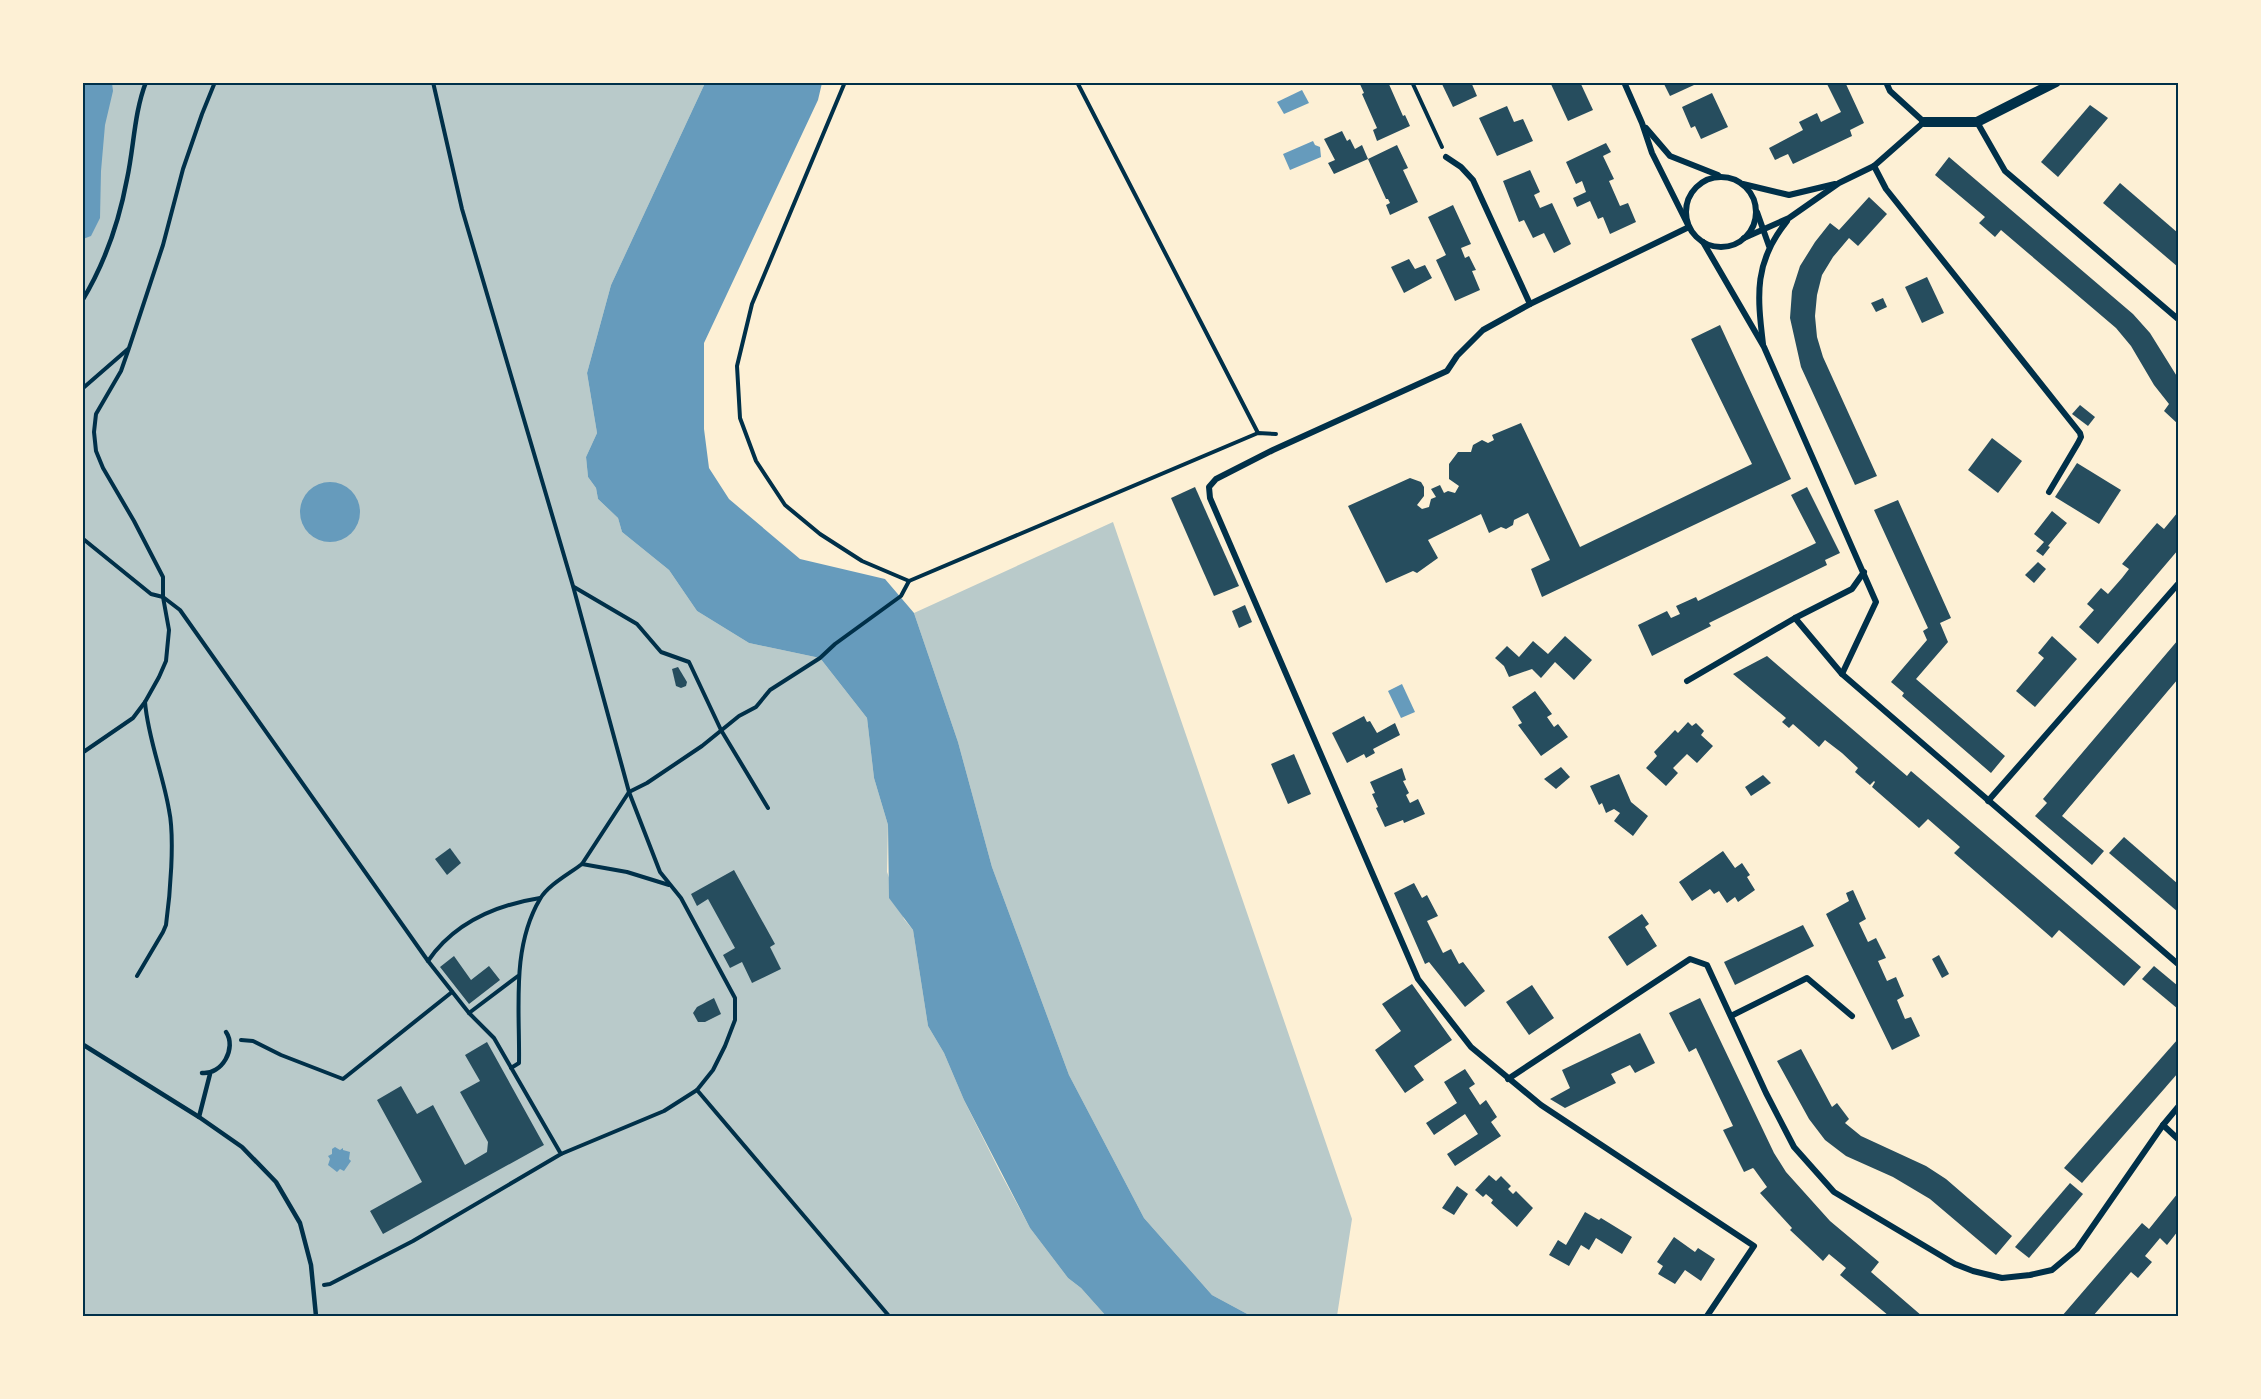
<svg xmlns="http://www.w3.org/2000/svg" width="2261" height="1399" font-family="Helvetica,sans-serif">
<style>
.green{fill:#b9caca}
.water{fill:#669bbc}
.building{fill:#264d5e}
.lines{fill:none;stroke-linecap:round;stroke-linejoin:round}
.path{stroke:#003049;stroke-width:4}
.service{stroke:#003049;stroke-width:4.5}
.minor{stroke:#003049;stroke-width:6}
.tertiary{stroke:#003049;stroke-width:10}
.neatline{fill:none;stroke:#003049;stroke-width:2}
</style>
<rect width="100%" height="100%" fill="#fdf0d5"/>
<g class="green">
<path d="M82,83H705L611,285L587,373L597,433L586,457L588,477L596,488L598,499L618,518L622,532L669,570L697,611L749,643L820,658L867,718L874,778L888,825L887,872L904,919L913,930L928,1026L944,1053L964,1100L1000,1172L1030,1228L1068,1278L1081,1288L1106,1316H83Z"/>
<path d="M1113,522L1352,1219L1337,1316H1251L1212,1295L1144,1218L1069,1075L992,867L958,742L914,613Z"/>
</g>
<g class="water">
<path d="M83,82L112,83L113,91L105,125L101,171L100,218L91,236L83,239Z"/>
<path d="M705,83H822L818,100L704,343V429L709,468L729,499L800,559L885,579L914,613L958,742L992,867L1069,1075L1144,1218L1212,1295L1251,1316H1106L1081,1288L1068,1278L1030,1228L964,1100L944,1053L928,1026L913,930L889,898L888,825L874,778L867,718L820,658L749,643L697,611L669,570L622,532L618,518L598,499L596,488L588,477L586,457L597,433L587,373L611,285Z"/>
<path d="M1302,90L1309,103L1284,114L1277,102Z"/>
<path d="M1313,141L1315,145L1320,147L1321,157L1290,170L1283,154Z"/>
<circle cx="330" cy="512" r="30"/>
<path d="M1402,684L1415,712L1401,718L1388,691Z"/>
<path d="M335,1147L340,1150L343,1148V1150L350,1152L349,1159L351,1161L344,1171L340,1169L337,1172L328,1165L330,1159L328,1156L332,1154V1149Z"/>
</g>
<g class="building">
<path d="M1359,82H1388L1403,116L1405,115L1410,126L1377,141L1373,130L1377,128L1362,94L1364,93Z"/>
<path d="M1441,82H1471L1477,96L1453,107Z"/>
<path d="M1550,82H1580L1593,110L1568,121Z"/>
<path d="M1663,82H1692L1694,85L1670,96Z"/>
<path d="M1826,82H1845L1864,123L1850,130L1852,136L1793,164L1788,154L1775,160L1769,148L1803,130L1799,122L1817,113L1821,122L1841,112Z"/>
<path d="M1712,93L1728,127L1701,139L1695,126L1691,128L1682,107Z"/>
<path d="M2090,105L2108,118L2058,177L2041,162Z"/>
<path d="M1507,106L1514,122L1523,119L1533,141L1497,156L1479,118Z"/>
<path d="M1342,131L1347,141L1350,139L1355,149L1362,145L1368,159L1334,174L1328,163L1335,160L1324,139Z"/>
<path d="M1606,143L1611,152L1603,156L1614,179L1609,181L1620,206L1628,203L1636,222L1610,234L1603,217L1598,219L1590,201L1577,207L1573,198L1586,192L1582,181L1576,184L1566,162Z"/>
<path d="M1397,145L1408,168L1403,170L1418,202L1390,215L1386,205L1390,203L1388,199H1386L1368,159Z"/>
<path d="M1949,157L2133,314L2150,333L2178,378V424L2164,411L2169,404L2154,385L2131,346L2116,328L2001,230L1995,237L1979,223L1985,217L1935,175Z"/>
<path d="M1530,170L1540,192L1534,195L1540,208L1552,203L1571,244L1554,253L1544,233L1533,238L1524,220L1519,222L1503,181Z"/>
<path d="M2120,183L2178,233V267L2103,203Z"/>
<path d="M1869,197L1887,214L1858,246L1849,238L1833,257L1822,275L1817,295L1815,316L1817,337L1823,357L1877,476L1855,485L1801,367L1790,318L1792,291L1800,266L1815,242L1830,223L1839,230Z"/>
<path d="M1453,205L1471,244L1461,248L1465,258L1469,256L1476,270L1472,271L1480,290L1455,301L1436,260L1446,255L1428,217Z"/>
<path d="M1409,259L1415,269L1425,265L1432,278L1404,293L1391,267Z"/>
<path d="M1927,277L1944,313L1922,323L1905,287Z"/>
<path d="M1883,298L1887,307L1876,312L1871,303Z"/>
<path d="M1720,325L1791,479L1542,597L1531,569L1550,560L1528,513L1514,520L1513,525L1506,529L1501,527L1489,533L1481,514L1428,540L1438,558L1417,573L1413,571L1386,583L1348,506L1410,478L1421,482L1424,487V496L1417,505L1422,509L1429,507L1431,499L1436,497L1431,489L1440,485L1444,493L1448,491L1455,493L1459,486L1449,479V464L1458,452H1471L1473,445L1482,440L1488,443L1494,440L1492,435L1521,423L1580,547L1752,464L1691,339Z"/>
<path d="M2080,405L2095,417L2088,426L2072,414Z"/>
<path d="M1992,438L2022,461L1998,493L1968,470Z"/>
<path d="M2077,463L2121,490L2099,524L2055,497Z"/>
<path d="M1195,487L1239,586L1214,596L1171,498Z"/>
<path d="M1807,487L1840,553L1825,560L1827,565L1709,623L1711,626L1652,656L1638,625L1667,611L1671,618L1680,614L1676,606L1696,597L1698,601L1816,543L1791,495Z"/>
<path d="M1898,500L1951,618L1940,623L1948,642L1916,679L2005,756L1991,773L1902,696L1904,693L1891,682L1927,640L1923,631L1928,628L1874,510Z"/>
<path d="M2052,511L2067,523L2048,546L2050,547L2043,556L2036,551L2044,542L2034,534Z"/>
<path d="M2178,512V550L2098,644L2079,627L2094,610L2087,604L2101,588L2108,594L2122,578L2129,569L2122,564L2157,523L2164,529Z"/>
<path d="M2038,562L2046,569L2034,583L2025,575Z"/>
<path d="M1245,605L1252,622L1239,628L1232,611Z"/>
<path d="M1565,636L1592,660L1574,680L1555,662L1541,678L1532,669L1509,677L1504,666L1495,658L1507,646L1519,657L1533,641L1548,654Z"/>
<path d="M2052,636L2077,659L2035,707L2016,691L2044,658L2038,653Z"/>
<path d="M2178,640V679L2062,816L2104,851L2092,865L2035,816L2047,803L2043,799Z"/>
<path d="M1767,656L1907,776L1911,771L2141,967L2124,986L2059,930L2052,938L2036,924L1954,853L1960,847L1928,819L1919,828L1872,787L1875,782L1874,781L1870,785L1855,772L1858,768L1842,753L1825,740L1819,747L1793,724L1789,728L1782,722L1786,718L1733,674Z"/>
<path d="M678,667L687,682L686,686L681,688L676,686L672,669Z"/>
<path d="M1535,691L1552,714L1547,717L1554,727L1558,724L1568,737L1541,756L1518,725L1522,723L1512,707Z"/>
<path d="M1364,716L1367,722L1370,721L1377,733L1395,723L1400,735L1373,749L1375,753L1366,758L1364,754L1347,763L1332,733Z"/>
<path d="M1688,722L1692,726L1696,723L1704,731L1701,735L1713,746L1697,763L1687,754L1673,768L1678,773L1666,786L1646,768L1657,756L1654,752L1675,730L1678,733Z"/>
<path d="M1294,754L1311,794L1288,804L1271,764Z"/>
<path d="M1561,767L1570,777L1556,789L1544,779Z"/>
<path d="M1402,768L1406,780L1403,781L1409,793L1406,795L1410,803L1418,799L1425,814L1404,823L1403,820L1385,827L1376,808L1378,807L1372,794L1375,793L1370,782Z"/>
<path d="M1619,774L1631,802L1648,816L1633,836L1614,821L1620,813L1614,809L1606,813L1602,803L1599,805L1590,786Z"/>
<path d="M1763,775L1771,783L1751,796L1745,787Z"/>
<path d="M2124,837L2178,884V912L2109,853Z"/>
<path d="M450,848L461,863L447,875L435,859Z"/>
<path d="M1723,851L1735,868L1742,863L1750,875L1747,877L1755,890L1738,902L1735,897L1727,903L1719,891L1714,894L1710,889L1692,901L1679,882Z"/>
<path d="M734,870L775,944L770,947L781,969L752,983L742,962L730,968L723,955L735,948L708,899L697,906L691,894Z"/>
<path d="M1414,883L1422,898L1427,895L1438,916L1427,921L1443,953L1451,949L1459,964L1463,962L1485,991L1465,1007L1429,962L1425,964L1394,893Z"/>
<path d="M1853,890L1866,919L1859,923L1868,942L1876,938L1886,958L1878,961L1887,981L1896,977L1904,996L1897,1000L1905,1019L1911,1017L1920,1036L1892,1050L1826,914L1849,901L1846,893Z"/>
<path d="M1642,914L1649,924L1645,927L1657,946L1627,966L1608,937Z"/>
<path d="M1803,925L1814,946L1735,985L1724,962Z"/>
<path d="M1939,955L1949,974L1942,978L1932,959Z"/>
<path d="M454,956L471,980L489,966L500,980L469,1004L440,967Z"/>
<path d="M2154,966L2178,986V1009L2142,979Z"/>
<path d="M1412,984L1452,1040L1414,1066L1424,1080L1405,1093L1375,1050L1401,1031L1382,1004Z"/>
<path d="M1532,985L1554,1018L1529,1035L1506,1002Z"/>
<path d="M714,998L721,1014L705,1022H698L693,1013L697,1007Z"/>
<path d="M1700,998L1774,1153L1786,1172L1830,1221L1879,1262L1871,1272L1922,1316H1889L1840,1275L1846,1268L1829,1254L1823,1261L1790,1230L1792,1228L1760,1193L1767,1187L1754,1169L1753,1168L1744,1172L1723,1130L1733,1126L1724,1107L1696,1048L1689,1052L1669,1013Z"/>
<path d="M1640,1033L1655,1063L1635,1073L1630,1065L1611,1074L1616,1083L1565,1108L1550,1099L1570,1088L1562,1070Z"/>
<path d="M2178,1039V1073L2082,1183L2064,1168Z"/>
<path d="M487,1042L544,1145L383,1234L370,1211L422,1182L377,1100L401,1086L417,1114L433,1105L465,1165L487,1152L488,1142L460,1092L480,1081L465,1055Z"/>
<path d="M1801,1049L1832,1107L1837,1103L1849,1119L1845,1123L1861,1136L1926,1166L1946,1179L2012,1236L1996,1255L1930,1199L1893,1177L1846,1156L1825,1140L1809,1119L1777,1061Z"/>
<path d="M1465,1069L1475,1084L1469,1088L1480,1105L1486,1100L1497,1117L1491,1122L1501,1136L1455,1166L1447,1154L1478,1134L1465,1114L1434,1135L1426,1123L1457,1103L1444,1082Z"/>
<path d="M1489,1175L1496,1181L1501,1176L1511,1186L1508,1189L1513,1194L1516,1191L1533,1208L1517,1227L1491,1203L1493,1200L1486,1194L1483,1197L1475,1190Z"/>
<path d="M2070,1183L2083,1194L2029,1258L2015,1247Z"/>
<path d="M1457,1186L1468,1194L1454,1215L1442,1208Z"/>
<path d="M2178,1193V1231L2167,1245L2160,1238L2145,1256L2152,1262L2138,1278L2131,1272L2093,1316H2062L2142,1223L2149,1229Z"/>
<path d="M1585,1212L1599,1220L1601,1218L1632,1237L1622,1254L1596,1238L1589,1250L1581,1245L1569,1266L1549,1255L1558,1240L1566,1245Z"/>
<path d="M1674,1237L1695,1252L1698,1248L1715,1259L1701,1281L1685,1270L1675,1284L1658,1274L1663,1266L1657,1262Z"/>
</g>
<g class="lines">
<g class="path">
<path d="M215,82L202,114L183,169L163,245L129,348L121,371L96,414L94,432L96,451L103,468L134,521L163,577V597L180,610L428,961L469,1013L494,1038L561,1154L413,1241L330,1284L324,1285"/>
<path d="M433,82L462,209L573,586L629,792L660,872L681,898L735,998V1020L725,1046L713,1070L697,1090L889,1316"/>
<path d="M845,82L752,304L737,366L740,418L756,461L785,505L820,534L862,561L909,581L1258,433L1276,434"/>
<path d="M1077,82L1258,433"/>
<path d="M1412,82L1442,147"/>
<path d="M82,389L128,349"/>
<path d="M82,538L151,594L163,597L169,630L166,661L159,677L145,702L133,718L82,753"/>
<path d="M574,587L637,624L661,652L689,662L721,730L768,808"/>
<path d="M582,864L629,792L647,783L702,746L739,716L756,707L770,690L820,658L835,644L901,596L909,581"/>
<path d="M428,961C454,923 496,905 540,898"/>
<path d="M137,976L163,932L166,925C170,896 175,838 169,810C163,774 148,739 145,702"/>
<path d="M469,1013L518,976"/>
<path d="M241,1040L253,1041L281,1055L343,1079L452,992"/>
<path d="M511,1068L519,1063C520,1009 511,948 540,899C548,885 569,874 582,864L627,872L669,885"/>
<path d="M561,1154L664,1111L697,1090"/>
</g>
<g class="service">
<path d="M82,301C105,263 119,222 127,179C134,147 134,113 146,82"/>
<path d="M82,1044L199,1117L242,1147L276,1182L300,1223L311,1265L316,1316"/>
<path d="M202,1073C222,1075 237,1048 226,1032"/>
<path d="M199,1117L210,1074"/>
</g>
<g class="minor">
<path d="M1624,82L1642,123L1652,153L1689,227L1530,304L1483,330L1457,356L1447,371L1273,450L1216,479L1209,487L1210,498L1418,979L1471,1047L1541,1105L1754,1246L1707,1316"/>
<path d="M1977,122L2005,171L2178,319"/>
<path d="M1646,128L1670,156L1718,175"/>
<path d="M1446,157L1461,167L1473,180L1530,304"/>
<path d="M1874,166L1886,189L2080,433L2081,437L2078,443L2049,492"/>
<circle cx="1721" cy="212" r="35"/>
<path d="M1743,184L1789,195L1835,184"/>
<path d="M1757,212L1769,246"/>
<path d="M1744,238L1789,218L1839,183L1874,166L1924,122L1890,91L1886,82"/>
<path d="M1703,242L1764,347L1876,602L1842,674"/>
<path d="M1763,344C1757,294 1754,262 1787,221"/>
<path d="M1795,618L1842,674L2178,964"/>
<path d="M1687,681L1795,618L1852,589L1864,572"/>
<path d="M1988,801L2178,584"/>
<path d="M1731,1016L1807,978L1852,1016"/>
<path d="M1508,1079L1690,959L1707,965L1766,1093L1794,1147L1834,1192L1955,1264L1973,1271L2002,1278L2030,1275L2052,1270L2077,1249L2163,1125L2178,1107"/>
<path d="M2163,1125L2178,1139"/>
</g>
<path class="tertiary" d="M1924,122H1977L2056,82"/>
</g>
<rect width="2261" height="1399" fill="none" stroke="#fdf0d5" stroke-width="168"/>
<rect x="84" y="84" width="2093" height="1231" class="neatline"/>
</svg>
